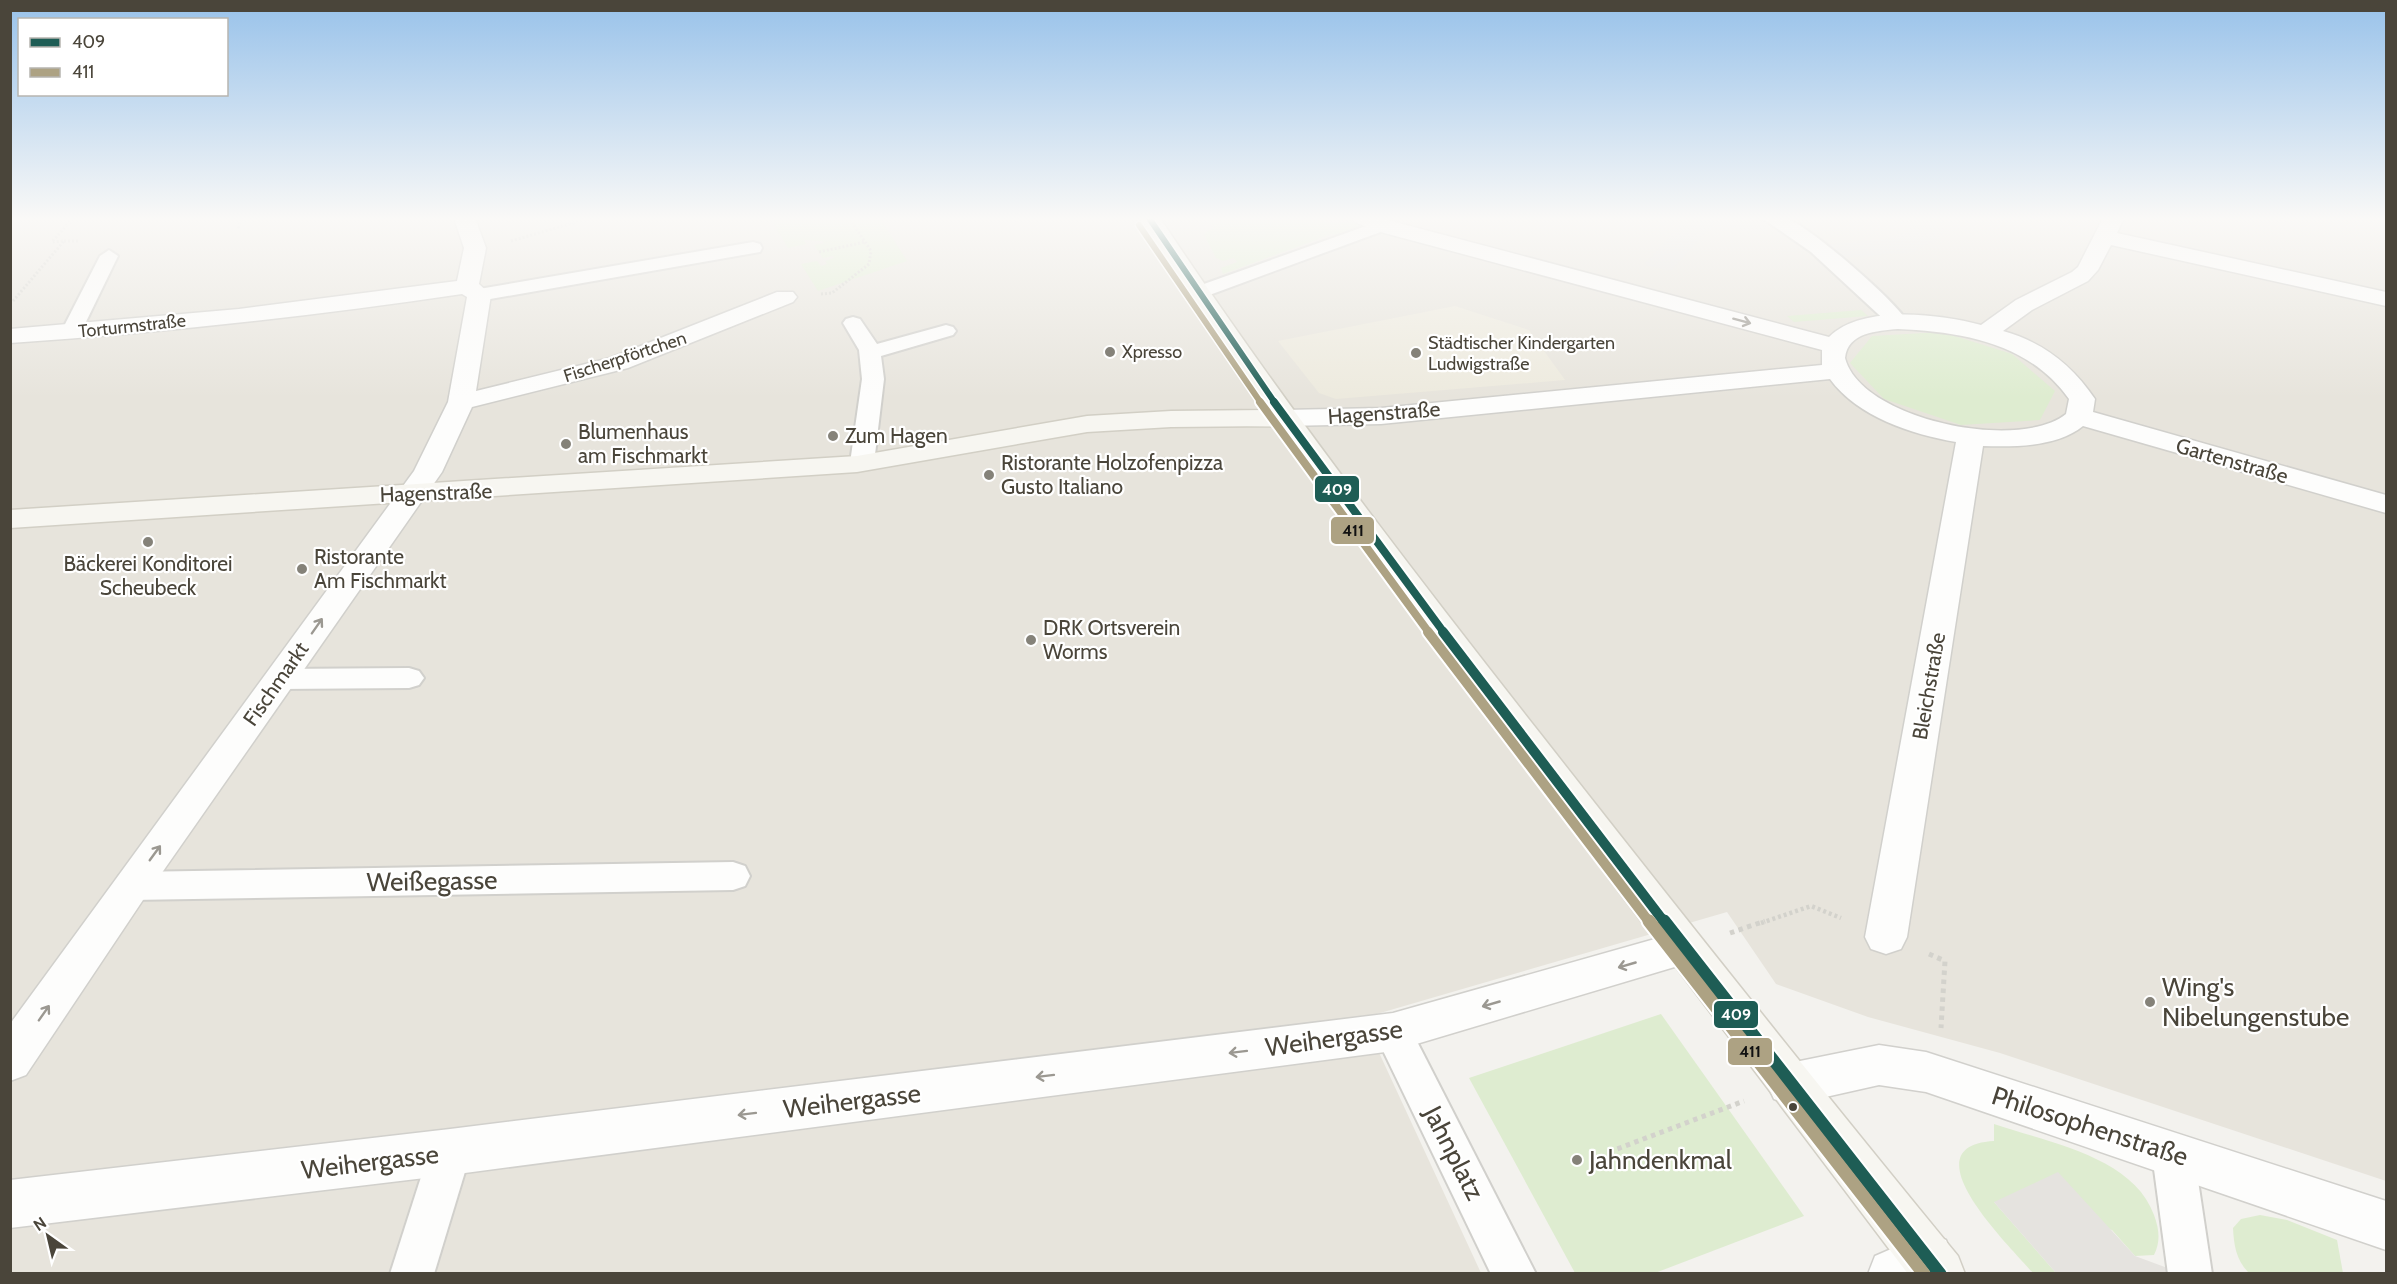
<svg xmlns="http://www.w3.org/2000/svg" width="2397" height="1284" font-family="Cabin,sans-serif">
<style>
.residential{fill:#e7e4dc}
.education{fill:#edeade}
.green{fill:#deecd0}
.parking{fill:#e5e3df}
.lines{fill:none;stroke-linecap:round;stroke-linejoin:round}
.lane-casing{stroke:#d1d0cc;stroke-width:4}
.street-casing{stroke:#d1d0cc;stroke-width:3}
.secondary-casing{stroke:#d2cfc5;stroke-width:3}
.path-far2{stroke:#d3d2cc;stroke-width:3;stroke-dasharray:2 2;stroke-linecap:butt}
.path-far1{stroke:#d3d2cc;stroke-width:4.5;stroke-dasharray:3 3;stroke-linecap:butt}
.path{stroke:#d3d2cc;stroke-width:5;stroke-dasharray:4.5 4.5;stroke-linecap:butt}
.lane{fill:#fdfdfc;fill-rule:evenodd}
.street{fill:#fdfdfc;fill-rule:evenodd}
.secondary{fill:#f7f6f1;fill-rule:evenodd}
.bus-1-far3-casing{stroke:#fff;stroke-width:9}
.bus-1-far2-casing{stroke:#fff;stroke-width:12}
.bus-1-far1-casing{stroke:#fff;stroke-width:14}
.bus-1-casing{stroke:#fff;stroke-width:17}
.bus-2-far3-casing{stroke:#fff;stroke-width:9}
.bus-2-far2-casing{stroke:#fff;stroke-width:12}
.bus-2-far1-casing{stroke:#fff;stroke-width:14}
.bus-2-casing{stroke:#fff;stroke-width:17}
.bus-1-far3{stroke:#1e5d55;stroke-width:6}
.bus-1-far2{stroke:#1e5d55;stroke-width:8}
.bus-1-far1{stroke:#1e5d55;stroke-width:10}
.bus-1{stroke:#1e5d55;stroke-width:13}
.bus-2-far3{stroke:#ada283;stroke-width:6}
.bus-2-far2{stroke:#ada283;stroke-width:8}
.bus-2-far1{stroke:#ada283;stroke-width:10}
.bus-2{stroke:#ada283;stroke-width:13}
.oneway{stroke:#9b9891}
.poi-dot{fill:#858279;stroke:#fff;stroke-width:2}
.bus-dot{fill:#4a453a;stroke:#fff;stroke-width:2}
.labels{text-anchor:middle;stroke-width:4.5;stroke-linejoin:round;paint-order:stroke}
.far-street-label{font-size:18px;fill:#4a453a;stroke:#fff}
.far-poi-label{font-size:18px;fill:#4a453a;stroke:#fff;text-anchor:start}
.street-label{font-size:21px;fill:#4a453a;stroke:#fff}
.poi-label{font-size:21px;fill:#4a453a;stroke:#fff;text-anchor:start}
.near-street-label{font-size:26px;fill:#4a453a;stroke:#fff}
.near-poi-label{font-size:26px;fill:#4a453a;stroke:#fff;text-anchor:start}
.line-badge{stroke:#fff;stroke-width:2}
.badge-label{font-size:16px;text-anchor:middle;font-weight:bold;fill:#fff}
.pale-badge-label{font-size:16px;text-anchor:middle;font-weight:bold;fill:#111}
</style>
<rect width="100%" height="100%" fill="#f3f2ee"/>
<path class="residential" d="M10,218H2386V1181L2000,1053L1868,1017L1776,984L1727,912L1363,1018L1481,1273H11Z"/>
<path class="education" d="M1455,306L1529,330L1565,380L1336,399L1319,393L1278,341Z"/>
<g class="green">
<path d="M770,218H880L907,261L818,291L801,264L817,261L821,266L827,264L825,261L834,258L833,256L823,258L814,245L824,243L822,241L804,240L806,244L788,248Z"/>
<path d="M1206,218H1296L1304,221L1305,218C1315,218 1325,223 1335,223C1347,223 1355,218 1365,226L1342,236L1332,234L1223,274L1221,268L1237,262L1234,258L1223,261L1216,258L1204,234L1213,228Z"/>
<path d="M1861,310L1868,316L1794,322L1787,316Z"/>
<path d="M1942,332L2012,354L2055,391L2040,420L1961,425L1884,399L1850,363L1872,336Z"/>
<path d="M1661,1014L1804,1216L1655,1273H1575L1469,1078Z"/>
<path d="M1994,1124C2046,1142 2133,1156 2154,1215C2159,1229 2161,1241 2154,1255L2135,1256L2112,1230L1994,1202L2056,1273H2033C2012,1248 1905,1146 1994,1141Z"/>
<path d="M2260,1215L2287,1220L2337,1240L2343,1273H2249C2236,1260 2234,1246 2233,1228L2241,1219Z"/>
</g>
<g class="parking">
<path d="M1687,218H1747L1769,225L1757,234L1715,222L1671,271L1644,265Z"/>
<path d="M1898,218H1925L1949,232L1914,252L1902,253L1839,258L1823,245L1894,238L1912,227Z"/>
<path d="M2058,1172L2135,1256L2181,1273H2056L1994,1202Z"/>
</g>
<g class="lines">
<defs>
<g id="lane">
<path d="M1762,218C1770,218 1782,216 1790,220C1816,232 1892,298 1908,322L1905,326H1891L1811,252Z"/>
<path d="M1380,221L1386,222L1389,226L1386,230L1204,297H1190L1187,293L1190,289Z"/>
<path d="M753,242L760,244L762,248L760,252L479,301L472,299L469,295L472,291L479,289Z"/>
<path d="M109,250L118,256L81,332L78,336H64L61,332L100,256Z"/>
<path d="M853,317L860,319L877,344L946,325L953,327L956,331L953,335L881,356L884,379L874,463L871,468L862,470L853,468L850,463L862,379L859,350L843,323L846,319Z"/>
<path d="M409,668L419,671L424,678L419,685L409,688L279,689L269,686L264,679L269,672L279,669Z"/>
<path d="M733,862L745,866L750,876L745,886L733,890L131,900L119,896L114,886L119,876L131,872Z"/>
<path d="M1393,1015L1406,1020L1536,1274H1491L1374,1032L1380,1020Z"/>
<path d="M450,1133L465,1138L471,1152L434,1274H390L429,1152L435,1138Z"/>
<path d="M2173,1134L2188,1140L2194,1154L2212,1274H2168L2152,1154L2158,1140Z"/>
</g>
<g id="street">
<path d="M454,218H475L486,248L479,284L491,295L476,391L610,358L777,292H793L797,297L793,302L628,368L472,407L442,472L145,897L26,1075L10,1081V1024L414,471L448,402L467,297L462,294C312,316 162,333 10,343V329L239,309L457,281L464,248Z"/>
<path d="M1352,218H1380L1829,337C1862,304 1940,314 1981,325L2016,300L2072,272L2078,267L2103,218H2124L2117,233L2386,292V306L2111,245L2098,270L2088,281L2032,310L2003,331C2043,342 2072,365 2095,399L2093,412L2386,495V513L2083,426C2057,447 2015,447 1983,446L1907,937L1901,949L1886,954L1871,949L1865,937L1956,442C1911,434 1858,417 1830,379L1381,424L1284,426L1275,424L1271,418L1275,412L1284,410L1381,408L1822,365V350L1373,230L1355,222ZM1898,329C1963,332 2029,343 2069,399L2066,414C2019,452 1861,420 1845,358C1848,332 1877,331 1898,329Z"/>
<path d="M1683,931L1698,936L1704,948L1698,960L1393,1051L450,1175L10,1228V1180L450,1129L1393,1013Z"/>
<path d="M1879,1045L1926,1052L2386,1201V1250L1926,1092L1879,1085L1790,1105L1774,1099L1767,1084L1774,1069L1790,1063Z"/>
<path d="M1928,1233L1946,1240L1953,1258L1947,1274H1868L1875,1256Z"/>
</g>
<path id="secondary" d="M1139,218H1160C1278,396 1407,564 1539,732C1677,908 1816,1083 1958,1256L1965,1274H1908L1608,877L1277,426L1171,427L1087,432L857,472L10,528V510L857,456L1087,416L1171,411L1266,410Z"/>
</defs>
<use href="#lane" class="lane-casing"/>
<use href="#street" class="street-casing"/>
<use href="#secondary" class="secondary-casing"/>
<g class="path-far2">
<path d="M238,228L242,218"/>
<path d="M64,241H79"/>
<path d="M511,241L590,218"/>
<path d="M819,252L865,242"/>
<path d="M821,294L832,293L869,264L871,251L849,218"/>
<path d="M13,301L64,241L52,242L73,218"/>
</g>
<path class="path-far1" d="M1761,923L1811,906L1841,918"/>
<g class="path">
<path d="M1730,933L1765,921"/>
<path d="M1929,954L1945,961L1941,1028"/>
<path d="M1609,1152L1744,1101"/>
</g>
<use href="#lane" class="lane"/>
<use href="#street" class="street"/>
<use href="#secondary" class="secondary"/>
<defs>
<path id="bus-1-far3" d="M1149,218L1275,403"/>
<path id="bus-1-far2" d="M1274,402L1445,634"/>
<path id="bus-1-far1" d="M1443,632L1665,923"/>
<path id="bus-1" d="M1664,921L1940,1274"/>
<path id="bus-2-far3" d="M1139,225L1261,403"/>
<path id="bus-2-far2" d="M1260,402L1430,634"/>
<path id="bus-2-far1" d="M1428,632L1650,923"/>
<path id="bus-2" d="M1649,921L1924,1274"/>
</defs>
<use href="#bus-1-far3" class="bus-1-far3-casing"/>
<use href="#bus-1-far2" class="bus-1-far2-casing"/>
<use href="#bus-1-far1" class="bus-1-far1-casing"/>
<use href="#bus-1" class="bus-1-casing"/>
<use href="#bus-2-far3" class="bus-2-far3-casing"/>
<use href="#bus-2-far2" class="bus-2-far2-casing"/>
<use href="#bus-2-far1" class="bus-2-far1-casing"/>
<use href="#bus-2" class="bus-2-casing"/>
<use href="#bus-1-far3" class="bus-1-far3"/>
<use href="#bus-1-far2" class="bus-1-far2"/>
<use href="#bus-1-far1" class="bus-1-far1"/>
<use href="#bus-1" class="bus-1"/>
<use href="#bus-2-far3" class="bus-2-far3"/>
<use href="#bus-2-far2" class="bus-2-far2"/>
<use href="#bus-2-far1" class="bus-2-far1"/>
<use href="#bus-2" class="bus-2"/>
</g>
<defs><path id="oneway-shaft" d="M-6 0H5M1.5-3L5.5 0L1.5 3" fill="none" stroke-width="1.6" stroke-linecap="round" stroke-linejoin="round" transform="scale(1.5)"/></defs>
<g class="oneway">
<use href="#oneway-shaft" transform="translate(1742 321) rotate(15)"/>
<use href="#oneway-shaft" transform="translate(317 626) rotate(-55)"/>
<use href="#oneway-shaft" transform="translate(155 853) rotate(-54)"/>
<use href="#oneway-shaft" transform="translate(1627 965) rotate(164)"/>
<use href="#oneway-shaft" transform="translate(1491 1004) rotate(164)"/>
<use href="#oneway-shaft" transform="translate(44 1013) rotate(-55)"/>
<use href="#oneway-shaft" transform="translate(1238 1052) rotate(173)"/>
<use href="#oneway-shaft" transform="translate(1045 1076) rotate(173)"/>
<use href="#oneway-shaft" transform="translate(747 1114) rotate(173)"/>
</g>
<linearGradient id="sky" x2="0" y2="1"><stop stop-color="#98c2ea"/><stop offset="0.55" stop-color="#faf9f7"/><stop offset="1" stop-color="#faf9f7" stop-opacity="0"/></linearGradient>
<rect width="2397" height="398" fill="url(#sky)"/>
<g class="poi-dot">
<circle cx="1110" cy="352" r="6"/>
<circle cx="1416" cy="353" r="6"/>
<circle cx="833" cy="436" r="6"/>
<circle cx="566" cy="444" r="6"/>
<circle cx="989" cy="475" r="6"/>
<circle cx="148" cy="542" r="6"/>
<circle cx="302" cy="569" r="6"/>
<circle cx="1031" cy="640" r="6"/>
<circle cx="2150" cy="1002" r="6"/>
<circle cx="1577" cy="1160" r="6"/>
</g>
<circle class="bus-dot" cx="1793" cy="1107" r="5"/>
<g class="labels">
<g class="far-street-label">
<text transform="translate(132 326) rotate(-6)" y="6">Torturmstraße</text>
<text transform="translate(625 357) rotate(-18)" y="6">Fischerpförtchen</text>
</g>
<g class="far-poi-label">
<text x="1428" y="349">Städtischer Kindergarten<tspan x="1428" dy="21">Ludwigstraße</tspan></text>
<text x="1122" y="358">Xpresso</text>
</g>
<g class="street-label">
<text transform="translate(1384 413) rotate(-4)" y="7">Hagenstraße</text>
<text transform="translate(2232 461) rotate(16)" y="7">Gartenstraße</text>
<text transform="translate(436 493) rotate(-2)" y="7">Hagenstraße</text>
<text transform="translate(276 684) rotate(-55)" y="7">Fischmarkt</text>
<text transform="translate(1929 686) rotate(-80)" y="7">Bleichstraße</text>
</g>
<g class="poi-label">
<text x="578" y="439">Blumenhaus<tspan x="578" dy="24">am Fischmarkt</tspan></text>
<text x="845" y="443">Zum Hagen</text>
<text x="1001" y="470">Ristorante Holzofenpizza<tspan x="1001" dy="24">Gusto Italiano</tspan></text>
<text x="314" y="564">Ristorante<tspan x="314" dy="24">Am Fischmarkt</tspan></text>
<text x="148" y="571" text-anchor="middle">Bäckerei Konditorei<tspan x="148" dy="24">Scheubeck</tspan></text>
<text x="1043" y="635">DRK Ortsverein<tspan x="1043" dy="24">Worms</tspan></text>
</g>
<g class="near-street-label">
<text transform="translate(432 881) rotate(-1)" y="9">Weißegasse</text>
<text transform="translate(1334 1038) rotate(-8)" y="9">Weihergasse</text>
<text transform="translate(852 1101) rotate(-7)" y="9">Weihergasse</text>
<text transform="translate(2090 1126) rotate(18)" y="9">Philosophenstraße</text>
<text transform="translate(1454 1153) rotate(63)" y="9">Jahnplatz</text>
<text transform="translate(370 1162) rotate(-7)" y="9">Weihergasse</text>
</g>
<g class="near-poi-label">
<text x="2162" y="996">Wing's<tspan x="2162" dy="30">Nibelungenstube</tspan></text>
<text x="1589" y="1169">Jahndenkmal</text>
</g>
</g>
<g class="line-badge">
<rect x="1314" y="475" width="46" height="28" rx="6" fill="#1e5d55"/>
<rect x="1330" y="516" width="45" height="29" rx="6" fill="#ada283"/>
<rect x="1713" y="1000" width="46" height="29" rx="6" fill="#1e5d55"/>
<rect x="1727" y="1037" width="46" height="29" rx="6" fill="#ada283"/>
</g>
<g class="badge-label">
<text x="1337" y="495">409</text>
<text x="1736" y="1020">409</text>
</g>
<g class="pale-badge-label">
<text x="1353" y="536">411</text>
<text x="1750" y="1057">411</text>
</g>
<rect width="2397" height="1284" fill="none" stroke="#4a453a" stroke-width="24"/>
<rect x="18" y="18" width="210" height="78" fill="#ffffff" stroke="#b7b5b0" stroke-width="1.5"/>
<rect x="30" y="38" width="30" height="9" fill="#1e5d55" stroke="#b7b5b0" stroke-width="1.5"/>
<text x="72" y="48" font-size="18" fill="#4a453a">409</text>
<rect x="30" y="68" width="30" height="9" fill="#ada283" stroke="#b7b5b0" stroke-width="1.5"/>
<text x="72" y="78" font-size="18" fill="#4a453a">411</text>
<g transform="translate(48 1236) rotate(326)" stroke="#ffffff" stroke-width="4.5" paint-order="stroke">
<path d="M0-4.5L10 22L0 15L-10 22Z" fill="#4a453a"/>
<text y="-9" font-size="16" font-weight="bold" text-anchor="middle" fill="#4a453a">N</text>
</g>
</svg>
